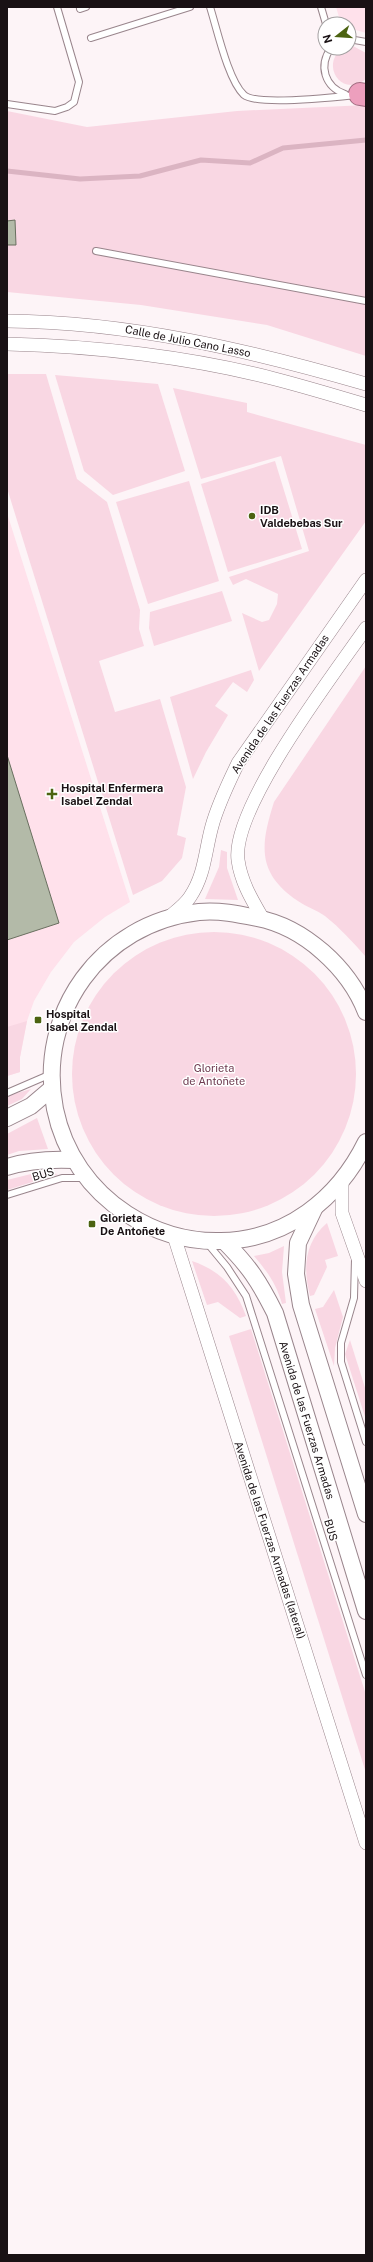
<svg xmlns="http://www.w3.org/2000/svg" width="373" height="2262" font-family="'Public Sans',sans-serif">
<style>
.built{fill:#ffe1eb}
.green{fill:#f9d7e3}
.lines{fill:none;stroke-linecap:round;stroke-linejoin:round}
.stream{stroke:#dbb4c2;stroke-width:5}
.building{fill:#b3baa8;stroke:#696f5f}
.service-casing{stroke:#99858c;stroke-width:8}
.minor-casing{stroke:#99858c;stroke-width:14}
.tertiary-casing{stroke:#99858c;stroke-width:18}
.motorway-casing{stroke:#a36d82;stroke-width:24}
.service{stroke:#fff;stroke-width:6}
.minor{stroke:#fff;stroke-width:13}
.tertiary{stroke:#fff;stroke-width:16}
.motorway{stroke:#ed9fbd;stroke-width:22}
.poi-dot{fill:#4c6311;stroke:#fff;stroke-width:1.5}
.labels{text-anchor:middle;stroke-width:3;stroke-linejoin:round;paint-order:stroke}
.street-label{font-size:11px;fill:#191114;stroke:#fff}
.poi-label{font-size:11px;font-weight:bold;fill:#191114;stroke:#fff;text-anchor:start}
.park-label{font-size:11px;fill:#6e3b50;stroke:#fff}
</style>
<rect width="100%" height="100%" fill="#fdf4f7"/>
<g class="built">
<path d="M336,7H366V33L349,28V24H341Z"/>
<path d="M7,513L130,902L105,917L74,942L51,972L34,1001L27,1021L20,1057V1072L7,1076Z"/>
</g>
<g class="green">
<path d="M353,46L366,53V79C336,102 316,51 353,46Z"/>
<path d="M366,105V356L267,325L141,305L7,292V111L87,127L237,111Z"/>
<path d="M7,374H46L77,479L107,502L140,610L139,629L144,646L99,661L115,712L160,699L186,787L177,835L186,838L182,858L162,881L133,895L7,488Z"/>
<path d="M55,375L158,384L185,471L113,495L84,471Z"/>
<path d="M173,388L247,403V412L366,445V521L259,671L242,613L262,622L269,620L277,604L278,594L246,579L233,585L229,577L309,551L281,456L201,479Z"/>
<path d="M275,461L302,549L228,572L201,484Z"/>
<path d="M189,481L219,581L148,604L116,502Z"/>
<path d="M222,591L232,621L154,646L149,628L150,612Z"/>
<path d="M366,666V957C353,942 340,928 325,916C317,910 306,907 298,901C257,873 260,846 274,802Z"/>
<path d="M251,670L254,680L247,692L233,682L215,706L228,715L206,752L193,779L170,697Z"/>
<path d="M221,850L227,852V868L238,900L205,899L219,867Z"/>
<circle cx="214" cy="1074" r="142"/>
<path d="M27,1021L20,1057V1072L7,1076V1027Z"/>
<path d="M31,1089L22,1099L7,1106V1096Z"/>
<path d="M37,1118L48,1149L19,1151L7,1155V1134Z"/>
<path d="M39,1172L58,1174L7,1190V1180Z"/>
<path d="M327,1223L338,1256L325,1260L327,1267L314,1295L310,1296C303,1268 304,1243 327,1223Z"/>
<path d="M284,1246L282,1272L286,1303L282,1304C277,1285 267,1271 254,1256L269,1253Z"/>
<path d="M192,1261C221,1271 236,1288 246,1316L240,1318L218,1302L207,1305Z"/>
<path d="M334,1290L343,1317L335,1348L334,1366L315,1309L323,1307Z"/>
<path d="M251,1329L366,1695V1773L229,1336Z"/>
<path d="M350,1340L366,1391V1420L345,1354Z"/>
</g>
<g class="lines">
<path class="stream" d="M7,171L80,179L140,176L201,160L250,163L283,148L366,140"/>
</g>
<g class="building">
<path d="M15,220L16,245H7V221Z"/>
<path d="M7,755L59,923L7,940Z"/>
</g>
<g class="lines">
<defs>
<g id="service">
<path d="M210,7C217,29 228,80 244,95C257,106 337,97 356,95"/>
<path d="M321,7L326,24"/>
<path d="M80,9L86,7"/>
<path d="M91,38L190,7"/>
<path d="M349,39L366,42"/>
<path d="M331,48C318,66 325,87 345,94"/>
<path d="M7,104L55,111L67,107L74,102L79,82L57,7"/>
<path d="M96,251L366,301"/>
<path d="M7,1093L51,1074"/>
<path d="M7,1195L62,1178H85"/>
<path d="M208,1244L227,1267L246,1296L366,1675"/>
<path d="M355,1259L354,1298L341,1343V1362L366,1442"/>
</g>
<g id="minor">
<path d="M7,321C130,322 248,350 366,384"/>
<path d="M7,344C94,346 191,357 275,379C306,387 336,396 366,405"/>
<path d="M168,918C175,912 185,905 190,897C205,875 205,851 212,826C218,804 228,784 238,763L366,580"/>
<path d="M263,919C252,900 241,882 238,860C231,808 334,674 366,628"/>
<path d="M342,1182V1213L366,1281"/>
<path d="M174,1236L366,1843"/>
</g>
<g id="tertiary">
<path d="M366,1012C349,968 304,927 257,918C238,914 219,910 199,912C101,923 36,1013 55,1109C64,1153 90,1190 127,1214C155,1232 187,1242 221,1241C286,1240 338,1199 366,1142"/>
<path d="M7,1118L31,1106L51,1089"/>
<path d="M7,1167C29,1160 51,1159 74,1160"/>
<path d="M314,1209L298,1243L296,1274L301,1305L366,1514"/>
<path d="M224,1241C249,1266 259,1281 275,1313L366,1611"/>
</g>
<path id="motorway" d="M360,94L366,95"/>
</defs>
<use href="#service" class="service-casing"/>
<use href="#minor" class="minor-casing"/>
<use href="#tertiary" class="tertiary-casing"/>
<use href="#motorway" class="motorway-casing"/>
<use href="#service" class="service"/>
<use href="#minor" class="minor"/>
<use href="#tertiary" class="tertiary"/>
<use href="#motorway" class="motorway"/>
</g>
<g class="poi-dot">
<circle cx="252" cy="516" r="4"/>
<path d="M50 788h4v4h4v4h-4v4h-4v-4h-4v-4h4z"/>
<rect x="34" y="1016" width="8" height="8" rx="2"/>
<rect x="88" y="1220" width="8" height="8" rx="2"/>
</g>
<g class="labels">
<g class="street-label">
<text transform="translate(188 341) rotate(11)" y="4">Calle de Julio Cano Lasso</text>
<text transform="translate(280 704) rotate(-56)" y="4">Avenida de las Fuerzas Armadas</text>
<text transform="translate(43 1174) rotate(-17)" y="4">BUS</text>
<text transform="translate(307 1420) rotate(73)" y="4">Avenida de las Fuerzas Armadas</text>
<text transform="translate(331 1530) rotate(73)" y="4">BUS</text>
<text transform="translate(270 1540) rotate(72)" y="4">Avenida de las Fuerzas Armadas (lateral)</text>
</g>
<g class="poi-label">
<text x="260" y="514">IDB<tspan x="260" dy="13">Valdebebas Sur</tspan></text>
<text x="61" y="792">Hospital Enfermera<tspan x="61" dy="13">Isabel Zendal</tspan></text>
<text x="46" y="1018">Hospital<tspan x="46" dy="13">Isabel Zendal</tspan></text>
<text x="100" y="1222">Glorieta<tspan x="100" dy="13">De Antoñete</tspan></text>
</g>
<g class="park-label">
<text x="214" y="1072">Glorieta<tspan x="214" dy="13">de Antoñete</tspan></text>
</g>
</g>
<rect width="373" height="2262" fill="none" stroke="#191114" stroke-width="16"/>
<g transform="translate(337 36) rotate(253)"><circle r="19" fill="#ffffff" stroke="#a3a0a1"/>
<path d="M0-3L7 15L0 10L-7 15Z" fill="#4c6311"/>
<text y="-6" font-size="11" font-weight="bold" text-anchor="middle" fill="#191114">N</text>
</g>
</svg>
